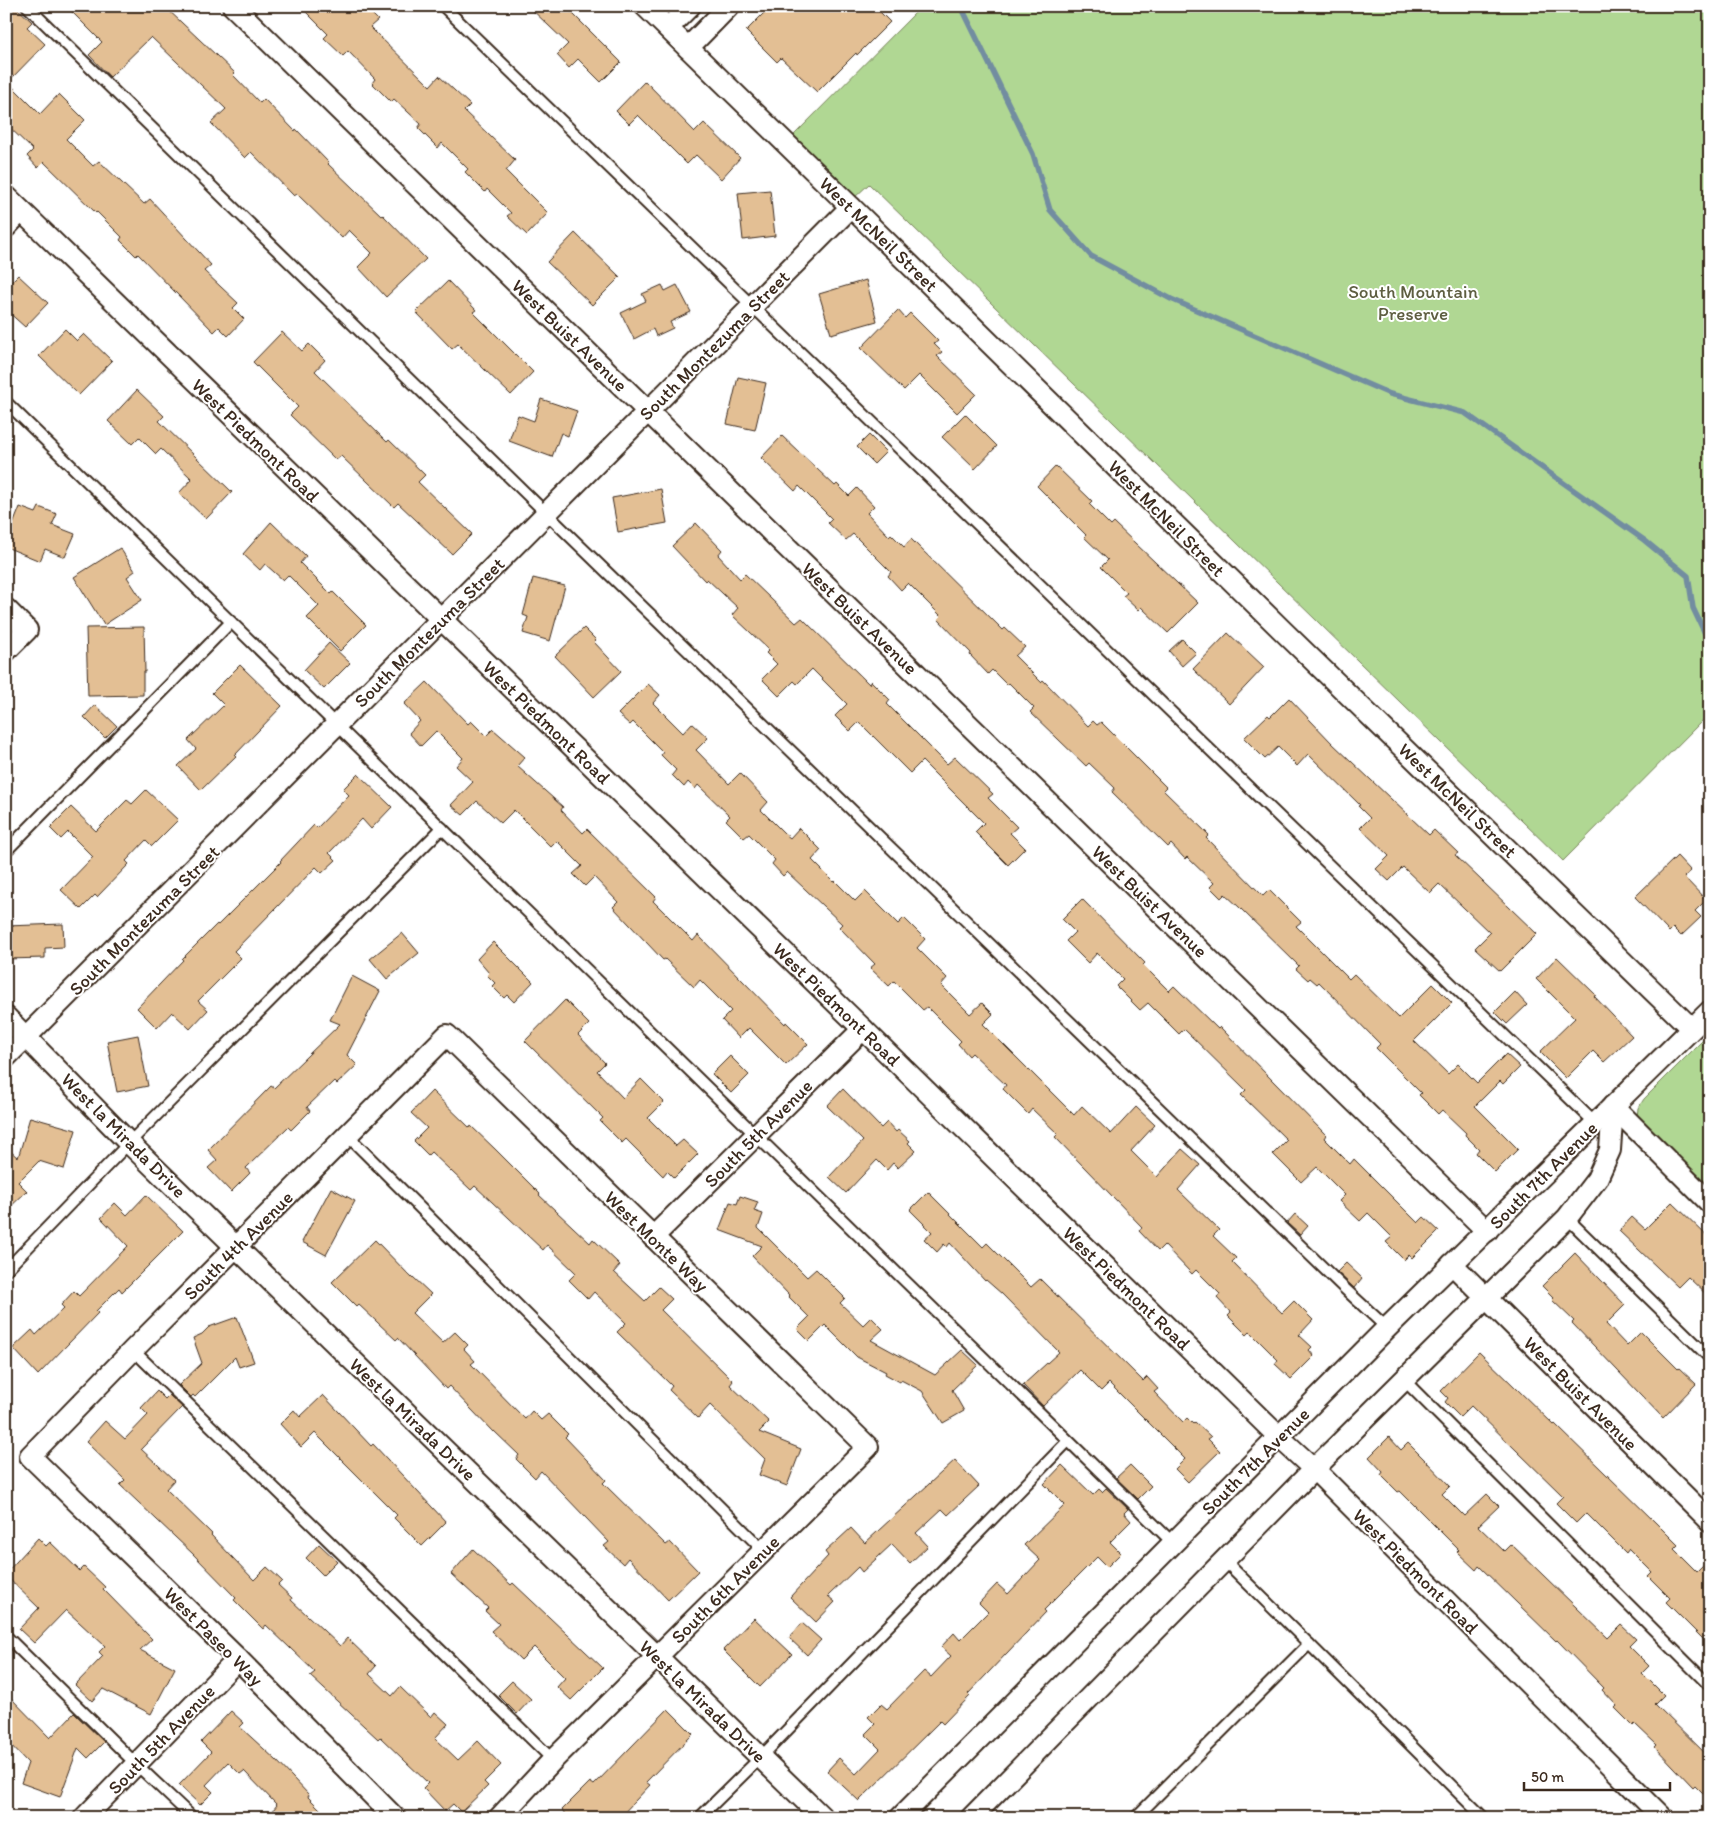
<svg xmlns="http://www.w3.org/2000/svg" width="1716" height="1824" font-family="Itim,sans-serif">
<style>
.green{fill:#b0d793;stroke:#768058}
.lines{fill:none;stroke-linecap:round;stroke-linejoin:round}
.stream{stroke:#728da0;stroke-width:5.5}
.building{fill:#e3bf94;stroke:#3b2a1e}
.lane-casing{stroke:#3b2a1e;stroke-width:14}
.street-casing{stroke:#3b2a1e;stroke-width:24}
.lane{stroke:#fff;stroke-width:10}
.street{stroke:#fff;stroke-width:20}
.labels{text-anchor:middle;stroke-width:4;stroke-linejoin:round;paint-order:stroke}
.street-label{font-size:19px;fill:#3b2a1e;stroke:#fff}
.park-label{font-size:19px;fill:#5e5e41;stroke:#fff}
</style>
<rect width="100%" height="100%" fill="#fff"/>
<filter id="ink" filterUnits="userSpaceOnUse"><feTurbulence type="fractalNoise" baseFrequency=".02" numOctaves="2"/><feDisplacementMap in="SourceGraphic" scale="10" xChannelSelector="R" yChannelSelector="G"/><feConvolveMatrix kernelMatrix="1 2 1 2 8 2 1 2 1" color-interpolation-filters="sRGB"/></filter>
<g filter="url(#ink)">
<g class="green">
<path d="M922,6H1710V713L1563,861L869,184L853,199L792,137Z"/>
<path d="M1710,1033V1193L1637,1117L1638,1108L1644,1099Z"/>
</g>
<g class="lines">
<path class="stream" d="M961,6L1033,154L1050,210L1091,256L1171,299L1390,394L1465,413L1644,540L1688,576L1693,608L1710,644"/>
</g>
<g class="building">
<path d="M66,6H164L235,73L233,75L260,103L264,99L295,131L296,129L329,163L328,164L382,216L383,215L426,259L386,297L358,267L372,253L349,230L342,238L297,194L294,196L251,152L245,158L211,123L226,109L151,37L110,77L89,55L102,42Z"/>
<path d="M300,6H364L378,20L370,27L430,86L439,76L470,105L464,111L515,160L506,171L548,213L527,235L507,216L511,213L487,189L485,192L465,172L468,169L442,143L438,148L418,128L421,124L394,99L391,102L372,83L375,79L348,51L343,56L324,38L328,34Z"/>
<path d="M528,6H565L621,62L601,82L578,59L569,68L557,55L568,44Z"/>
<path d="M771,6H874L890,22L857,55L856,53L817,92L781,58L777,62L746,31Z"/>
<path d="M16,7L32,22L27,27L45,44L8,82L40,114L59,94L85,120L66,139L93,166L99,161L144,204L150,199L211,265L204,271L238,303L233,308L244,319L228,336L219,327L214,332L138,254L136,256L120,240L122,237L97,212L96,213L44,162L38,168L27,156L33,150L6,124V17Z"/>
<path d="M645,81L695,132L704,123L740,158L721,179L696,155L687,164L638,115L629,124L616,111Z"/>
<path d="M770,190L775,236L743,240L738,193Z"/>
<path d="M575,233L620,277L592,305L547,262Z"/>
<path d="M18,275L48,303L25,327L6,310V287Z"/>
<path d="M866,280L877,321L831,334L819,294Z"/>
<path d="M448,281L476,310L473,312L533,372L511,395L458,344L452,349L416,312Z"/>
<path d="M662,285L665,291L677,285L691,312L670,322L673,328L656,336L653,329L634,339L621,313L646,301L642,294Z"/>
<path d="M898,310L905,318L910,313L938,341L934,344L942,352L937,356L976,394L957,413L919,375L904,390L861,348Z"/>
<path d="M65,329L77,341L84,334L112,361L79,395L39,356Z"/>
<path d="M282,332L302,351L309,344L325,360L315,371L387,442L389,440L425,475L418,482L472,534L452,554L398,503L394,507L341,456L336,460L290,415L298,407L253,362Z"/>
<path d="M738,377L766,383L755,430L727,424Z"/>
<path d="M137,390L164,416L159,421L232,492L206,519L179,493L192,479L161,449L156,454L139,437L132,444L108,421Z"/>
<path d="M541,399L577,411L568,436L561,433L552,457L509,441L518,415L534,421Z"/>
<path d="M965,414L997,446L975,469L942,437Z"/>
<path d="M869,435L886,452L874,464L857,447Z"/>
<path d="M782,436L835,486L837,484L849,496L857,488L874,506L867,513L889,536L891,534L904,547L911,539L1003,630L1005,628L1025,647L1015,656L1041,682L1043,680L1088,726L1093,721L1097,725L1101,722L1166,787L1163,790L1209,835L1206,838L1263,896L1269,890L1301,922L1296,926L1349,979L1354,974L1399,1018L1433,984L1452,1003L1414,1041L1448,1074L1458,1064L1477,1083L1506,1054L1520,1067L1503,1084L1500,1081L1475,1106L1518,1149L1495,1172L1476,1153L1479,1149L1465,1135L1466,1133L1442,1110L1438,1114L1419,1095L1421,1093L1376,1048L1380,1044L1319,982L1317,984L1310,978L1308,980L1296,969L1299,966L1239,907L1225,894L1221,898L1210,887L1214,883L1187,857L1185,859L1171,844L1168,847L1112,792L1115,788L1089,763L1086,766L1030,712L1034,708L1009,683L1007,685L992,670L988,674L970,655L971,653L938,619L941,616L908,583L901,590L888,576L891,572L853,534L846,540L828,523L832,519L799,486L795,491L761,458Z"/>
<path d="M1056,466L1092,501L1089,504L1111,526L1114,523L1198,603L1168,633L1141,607L1138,610L1123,596L1127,593L1101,567L1108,560L1084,537L1086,535L1037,486Z"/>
<path d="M661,489L667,523L618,532L612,498Z"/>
<path d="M20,507L36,513L39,507L57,514L52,525L75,534L65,557L45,549L40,561L6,547V542Z"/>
<path d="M271,522L306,556L300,563L331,594L333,592L366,625L340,651L307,618L319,606L288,575L283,580L265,564L260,570L243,554Z"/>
<path d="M696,523L722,550L718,555L740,579L745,574L796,623L802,618L869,684L871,681L890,700L887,704L947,764L955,757L993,794L988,798L1017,827L1010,833L1025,848L1008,865L975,832L984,823L922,761L910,773L859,722L850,731L835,716L847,704L812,669L797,684L794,681L779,696L762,679L777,664L766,653L769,650L732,615L738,608L707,579L705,581L672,546Z"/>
<path d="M120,548L135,571L127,577L142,600L104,625L74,577Z"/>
<path d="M533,578L565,586L550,641L523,633L528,617L523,615Z"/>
<path d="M144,627L145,672H143V695L88,696L86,628Z"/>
<path d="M584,628L596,640L594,642L621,671L594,697L555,656Z"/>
<path d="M1228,633L1264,667L1229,704L1193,669Z"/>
<path d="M1182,639L1196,653L1182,666L1169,651Z"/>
<path d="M329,643L350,663L324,689L304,670Z"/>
<path d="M240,665L282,706L235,755L236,756L201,790L178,766L196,749L188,740L224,705L212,693Z"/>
<path d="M427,682L468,724L471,721L486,736L493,729L525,757L517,766L563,807L561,810L583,833L587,829L656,897L653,901L693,941L698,935L785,1024L786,1022L808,1044L786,1065L749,1028L739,1038L722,1020L731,1011L700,980L694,987L665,959L663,960L613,907L618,902L594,877L585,886L573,874L582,866L557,841L551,847L514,810L501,823L477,801L463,815L451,805L473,782L456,766L463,758L436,731L421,746L409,733L420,721L404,704Z"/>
<path d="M648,684L660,695L653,703L683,733L692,723L708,738L696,750L729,784L740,773L768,802L761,810L784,833L790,838L799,828L821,850L812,860L834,882L835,881L855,901L865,891L898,924L904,918L925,939L917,948L947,978L941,985L970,1014L982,1003L993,1014L983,1024L1074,1115L1082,1106L1111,1134L1136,1107L1155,1125L1131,1151L1157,1177L1182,1149L1200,1165L1178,1190L1219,1230L1213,1236L1236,1258L1232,1262L1282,1313L1294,1301L1313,1320L1299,1335L1312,1347L1309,1350L1314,1356L1291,1379L1275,1364L1278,1360L1250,1332L1247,1335L1228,1316L1231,1313L1217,1298L1220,1294L1196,1270L1192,1274L1164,1245L1158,1251L1139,1231L1142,1227L1055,1137L1058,1134L1032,1109L1028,1114L1003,1089L1006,1085L972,1053L969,1056L958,1044L961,1041L927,1007L923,1010L894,981L889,986L870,968L875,964L839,927L842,924L787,872L783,876L772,864L775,860L749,834L744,838L726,820L730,816L698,785L695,789L688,782L684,787L672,775L676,770L661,755L663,752L633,722L630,725L618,714Z"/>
<path d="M1289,698L1332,743L1429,835L1434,830L1458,853L1455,855L1537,934L1500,971L1475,948L1490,933L1439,884L1430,893L1403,867L1389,881L1376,869L1389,856L1360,828L1370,818L1358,806L1360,805L1308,754L1297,766L1278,747L1265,759L1244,738L1268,715L1270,717Z"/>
<path d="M95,705L117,726L105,738L84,717Z"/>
<path d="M358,774L392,807L371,829L362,819L329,853L336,860L322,873L316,867L234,951L241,958L198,1001L208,1010L190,1029L172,1012L157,1028L137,1008L183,960L182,959L217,924L218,925L281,862L280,861L314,825L317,828L349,795L343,789Z"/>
<path d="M146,790L178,820L152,846L146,840L126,861L129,864L97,897L95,895L81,909L61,890L93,857L68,832L61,839L50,828L71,807L96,831L127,800L132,804Z"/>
<path d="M1677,856L1691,871L1684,877L1706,900L1695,911L1701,917L1681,936L1673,928L1669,932L1635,897Z"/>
<path d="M1082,899L1145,963L1143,965L1169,991L1174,986L1218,1029L1220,1027L1326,1135L1324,1138L1350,1164L1354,1159L1418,1223L1424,1217L1439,1231L1412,1258L1409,1255L1404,1260L1386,1242L1392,1237L1368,1213L1360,1221L1339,1201L1345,1195L1317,1167L1301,1182L1273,1154L1287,1140L1241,1095L1246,1090L1184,1029L1179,1034L1148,1003L1140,1010L1116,986L1123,979L1097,953L1088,963L1066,941L1075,932L1062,919Z"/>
<path d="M63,924L64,947L45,948V958L6,959V926Z"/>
<path d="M402,933L419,953L387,979L370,959Z"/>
<path d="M493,942L533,982L514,1002L507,995L504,998L492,986L495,983L487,975L489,973L477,959Z"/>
<path d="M1557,957L1596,995L1594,996L1632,1036L1604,1062L1593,1051L1566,1078L1540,1052L1575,1018L1536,979Z"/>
<path d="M352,976L380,991L347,1055L357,1065L337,1084L334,1081L307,1107L310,1111L291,1130L288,1127L246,1168L250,1173L231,1192L208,1168L217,1160L208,1150L271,1086L274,1088L340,1024L330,1020Z"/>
<path d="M1515,992L1527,1005L1507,1024L1495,1012Z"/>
<path d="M565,1000L589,1024L578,1035L605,1063L597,1071L623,1098L641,1079L664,1102L648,1118L676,1146L683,1140L698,1154L674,1178L667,1171L663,1176L626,1139L622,1143L600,1121L603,1118L525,1041Z"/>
<path d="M138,1035L148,1086L117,1092L107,1041Z"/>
<path d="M730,1056L749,1075L731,1093L712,1074Z"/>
<path d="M843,1089L881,1128L887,1122L896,1132L898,1130L910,1141L908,1143L916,1151L898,1168L893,1163L887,1170L877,1160L846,1193L829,1177L863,1141L827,1106Z"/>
<path d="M432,1091L470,1128L471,1126L495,1149L540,1194L539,1195L590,1243L593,1239L620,1265L614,1272L645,1301L659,1287L672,1299L661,1310L733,1381L730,1385L769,1422L759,1432L801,1449L787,1486L759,1475L765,1459L710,1405L698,1418L669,1390L672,1386L617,1332L626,1323L594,1292L588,1299L569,1280L576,1273L547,1245L543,1250L475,1186L471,1190L431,1152L428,1155L414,1141L427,1128L411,1113Z"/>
<path d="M30,1117L76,1130L64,1169L39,1161L18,1182L27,1191L6,1211V1147L18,1158Z"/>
<path d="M331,1188L355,1201L326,1255L302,1242Z"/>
<path d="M928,1192L983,1247L987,1243L1031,1287L1040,1279L1143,1381L1147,1377L1158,1389L1154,1392L1183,1422L1187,1418L1193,1424L1195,1422L1211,1437L1208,1439L1220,1451L1188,1482L1175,1469L1185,1459L1109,1383L1101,1391L1080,1370L1043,1406L1023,1385L1059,1352L1002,1294L986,1280L985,1281L950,1243L947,1247L944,1244L937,1252L924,1239L932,1232L910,1210Z"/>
<path d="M146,1195L183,1231L122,1292L119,1288L96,1311L98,1313L38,1375L13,1348L32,1330L36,1335L64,1308L61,1305L74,1291L79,1296L128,1246L101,1218L115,1203L127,1215Z"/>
<path d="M740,1196L758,1202L754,1211L763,1214L758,1228L807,1277L816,1269L845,1298L840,1303L863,1325L871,1317L883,1329L871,1340L935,1375L962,1350L978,1365L952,1390L964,1411L943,1423L922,1391L901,1380L900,1382L885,1374L886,1372L857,1357L825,1325L809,1341L797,1329L809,1317L788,1296L789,1295L752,1256L762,1246L719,1230L730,1202L737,1204Z"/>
<path d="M1672,1202L1710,1239V1298L1688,1277L1678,1287L1619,1231L1632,1217L1645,1229Z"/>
<path d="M1295,1214L1308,1226L1300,1235L1287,1223Z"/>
<path d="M375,1240L412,1278L413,1277L431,1294L412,1313L443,1343L455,1332L468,1345L464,1349L475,1361L471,1364L525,1419L532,1411L541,1420L548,1414L568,1434L565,1437L606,1480L603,1483L666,1545L670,1542L698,1571L668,1600L628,1558L623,1564L604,1546L609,1542L541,1471L535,1478L516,1459L519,1455L494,1431L493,1432L449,1386L446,1389L398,1338L396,1340L358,1304L356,1306L332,1282Z"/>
<path d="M1575,1253L1625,1305L1606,1324L1627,1346L1641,1332L1678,1369L1679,1368L1696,1384L1663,1418L1572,1323L1574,1321L1552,1300L1554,1298L1542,1286Z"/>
<path d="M1346,1263L1362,1278L1354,1288L1337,1272Z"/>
<path d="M237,1317L254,1362L239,1367L235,1357L195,1397L193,1395L191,1397L179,1385L202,1363L193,1338L202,1334L209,1327Z"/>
<path d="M1479,1352L1554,1425L1555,1424L1656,1523L1678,1545L1674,1549L1697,1572L1710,1559V1646L1666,1602L1670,1598L1648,1576L1652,1572L1629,1549L1626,1553L1586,1513L1576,1523L1556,1503L1563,1496L1471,1406L1460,1417L1445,1402L1448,1398L1441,1391Z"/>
<path d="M157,1391L165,1399L169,1395L182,1407L141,1449L174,1480L166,1489L212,1534L211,1535L254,1580L267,1567L282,1581L278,1585L292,1598L291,1600L340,1646L347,1638L376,1666L369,1674L392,1696L400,1687L431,1717L435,1712L448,1724L435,1738L458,1760L478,1741L501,1765L484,1782L488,1786L461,1812L453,1804L445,1811L423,1788L428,1783L380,1737L378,1739L310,1676L315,1672L266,1625L263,1629L234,1600L236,1598L193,1554L120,1485L125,1480L86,1442L105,1421L125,1439L148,1415L141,1408Z"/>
<path d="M323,1395L371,1446L373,1444L446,1522L422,1546L394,1518L397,1515L315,1433L301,1447L280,1424L294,1410L300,1417Z"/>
<path d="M1389,1437L1401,1450L1408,1443L1423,1458L1450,1486L1442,1494L1464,1516L1487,1494L1499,1506L1478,1526L1504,1551L1511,1544L1608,1638L1621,1625L1636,1639L1629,1646L1649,1666L1642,1673L1664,1695L1655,1704L1710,1758V1800L1695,1785L1693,1787L1655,1747L1657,1745L1635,1724L1633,1726L1615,1708L1617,1706L1602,1690L1604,1688L1557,1640L1556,1641L1479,1566L1476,1570L1457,1552L1459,1550L1400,1491L1398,1492L1381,1475L1383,1472L1369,1457Z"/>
<path d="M955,1460L979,1486L948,1515L942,1509L916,1533L928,1546L910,1563L892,1544L862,1572L858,1567L828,1596L835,1602L816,1622L790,1597L828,1556L825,1552L851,1528L865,1543Z"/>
<path d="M1062,1465L1093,1495L1099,1489L1102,1492L1106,1488L1128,1509L1124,1513L1131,1521L1110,1542L1121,1553L1107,1567L1097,1557L1044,1610L1046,1612L968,1694L970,1696L943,1724L940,1721L859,1801L827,1771L839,1758L856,1774L880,1749L865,1734L875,1724L868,1717L881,1704L887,1709L924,1671L931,1677L951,1656L941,1647L954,1633L960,1640L988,1612L979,1603L997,1584L1008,1594L1040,1560L1024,1545L1065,1505L1044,1484Z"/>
<path d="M1130,1465L1151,1486L1138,1499L1116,1478Z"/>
<path d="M38,1538L46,1546L50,1542L80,1571L84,1567L105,1587L103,1589L152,1639L140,1650L175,1668L151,1714L103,1689L92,1701L75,1685L103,1656L99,1652L105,1646L66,1610L34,1643L19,1629L39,1608L6,1576V1573Z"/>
<path d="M319,1544L337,1561L323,1575L306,1558Z"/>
<path d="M473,1549L511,1585L513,1583L603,1668L571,1700L557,1687L565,1678L534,1647L521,1660L491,1631L499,1624L485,1611L488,1608L451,1574Z"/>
<path d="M754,1618L792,1654L760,1687L723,1650Z"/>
<path d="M802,1623L821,1640L807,1655L789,1638Z"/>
<path d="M512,1681L531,1699L517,1714L498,1695Z"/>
<path d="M6,1693L50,1738L74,1713L104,1742L88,1758L78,1748L60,1797L21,1783L28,1763L6,1740Z"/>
<path d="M668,1709L693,1734L646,1782L650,1785L619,1818H569L562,1810L590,1782L594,1785Z"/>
<path d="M231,1711L244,1723L240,1727L276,1760L309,1795L308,1797L329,1818H280L273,1810L277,1805L244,1771L240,1774L228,1762L206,1785L213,1792L200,1805L179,1785L211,1752L201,1742Z"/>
</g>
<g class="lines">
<defs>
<g id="lane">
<path d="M27,6L547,514L1344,1288L1387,1328"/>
<path d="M443,6L1595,1123"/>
<path d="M6,402L1173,1543"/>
<path d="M6,851L231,622"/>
<path d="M347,1135L764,1551"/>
<path d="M1567,1218L1710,1358"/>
<path d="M6,1270L129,1143L442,828"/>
<path d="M133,1350L553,1760"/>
<path d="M1404,1380L1710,1686"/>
<path d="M1224,1560L1309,1644"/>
<path d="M6,1636L136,1764L193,1818"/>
<path d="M699,1818L761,1757L1068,1441"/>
<path d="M1135,1818L1309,1644L1484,1818"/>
</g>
<g id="street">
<path d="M233,6L1487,1231"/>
<path d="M645,6L851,207L1284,632L1691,1028"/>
<path d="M668,28L690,6"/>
<path d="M688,48L729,6"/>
<path d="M6,196L863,1029L1279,1437L1314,1469L1663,1818"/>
<path d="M6,227L21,211"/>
<path d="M6,609L27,630L6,651"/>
<path d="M6,1017L129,1143L823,1818"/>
<path d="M6,1057L851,207"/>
<path d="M1613,1106L1710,1203"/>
<path d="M653,1237L863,1029"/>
<path d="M1452,1264L1710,1521"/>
<path d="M84,1818L238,1659"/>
<path d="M395,1818L238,1659L30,1456L133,1350L447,1035L868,1447L553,1760L499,1818"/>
<path d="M900,1818L1387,1328L1710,1011"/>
<path d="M971,1818L1314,1469L1567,1218L1597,1179L1610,1150L1613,1106"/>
</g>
</defs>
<use href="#lane" class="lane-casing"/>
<use href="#street" class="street-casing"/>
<use href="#lane" class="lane"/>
<use href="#street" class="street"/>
</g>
</g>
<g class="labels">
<g class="street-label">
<text transform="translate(879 234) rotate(44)" y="7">West McNeil Street</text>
<text transform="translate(570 335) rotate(44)" y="7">West Buist Avenue</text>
<text transform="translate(714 345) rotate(-45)" y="7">South Montezuma Street</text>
<text transform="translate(256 440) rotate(44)" y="7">West Piedmont Road</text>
<text transform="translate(1167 518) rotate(45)" y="7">West McNeil Street</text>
<text transform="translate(860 618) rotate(44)" y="7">West Buist Avenue</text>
<text transform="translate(429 632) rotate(-45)" y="7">South Montezuma Street</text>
<text transform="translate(547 722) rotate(44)" y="7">West Piedmont Road</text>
<text transform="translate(1458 800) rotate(44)" y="7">West McNeil Street</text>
<text transform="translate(1150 901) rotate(44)" y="7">West Buist Avenue</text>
<text transform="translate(144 920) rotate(-45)" y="7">South Montezuma Street</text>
<text transform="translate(837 1004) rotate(44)" y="7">West Piedmont Road</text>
<text transform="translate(758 1133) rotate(-45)" y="7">South 5th Avenue</text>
<text transform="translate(124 1135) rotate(45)" y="7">West la Mirada Drive</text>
<text transform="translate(1543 1175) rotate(-45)" y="7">South 7th Avenue</text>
<text transform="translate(657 1241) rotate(44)" y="7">West Monte Way</text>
<text transform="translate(238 1245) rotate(-45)" y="7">South 4th Avenue</text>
<text transform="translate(1127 1288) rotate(44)" y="7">West Piedmont Road</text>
<text transform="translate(1581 1393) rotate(45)" y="7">West Buist Avenue</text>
<text transform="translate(413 1419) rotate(44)" y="7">West la Mirada Drive</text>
<text transform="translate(1255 1461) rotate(-45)" y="7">South 7th Avenue</text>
<text transform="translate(1416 1571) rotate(45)" y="7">West Piedmont Road</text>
<text transform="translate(725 1589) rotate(-45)" y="7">South 6th Avenue</text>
<text transform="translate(214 1636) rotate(45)" y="7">West Paseo Way</text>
<text transform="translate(703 1701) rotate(44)" y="7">West la Mirada Drive</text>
<text transform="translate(161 1739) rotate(-46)" y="7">South 5th Avenue</text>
</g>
<g class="park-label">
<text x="1413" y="298">South Mountain<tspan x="1413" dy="22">Preserve</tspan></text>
</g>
</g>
<rect width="1716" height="1824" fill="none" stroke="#fff" stroke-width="25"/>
<rect x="12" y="12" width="1691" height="1799" fill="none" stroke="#3b2a1e" stroke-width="2" filter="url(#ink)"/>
<path d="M1524 1782v8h146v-8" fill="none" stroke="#3b2a1e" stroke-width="2.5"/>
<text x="1531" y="1782" font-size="15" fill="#3b2a1e" stroke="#ffffff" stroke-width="4" paint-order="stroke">50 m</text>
</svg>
